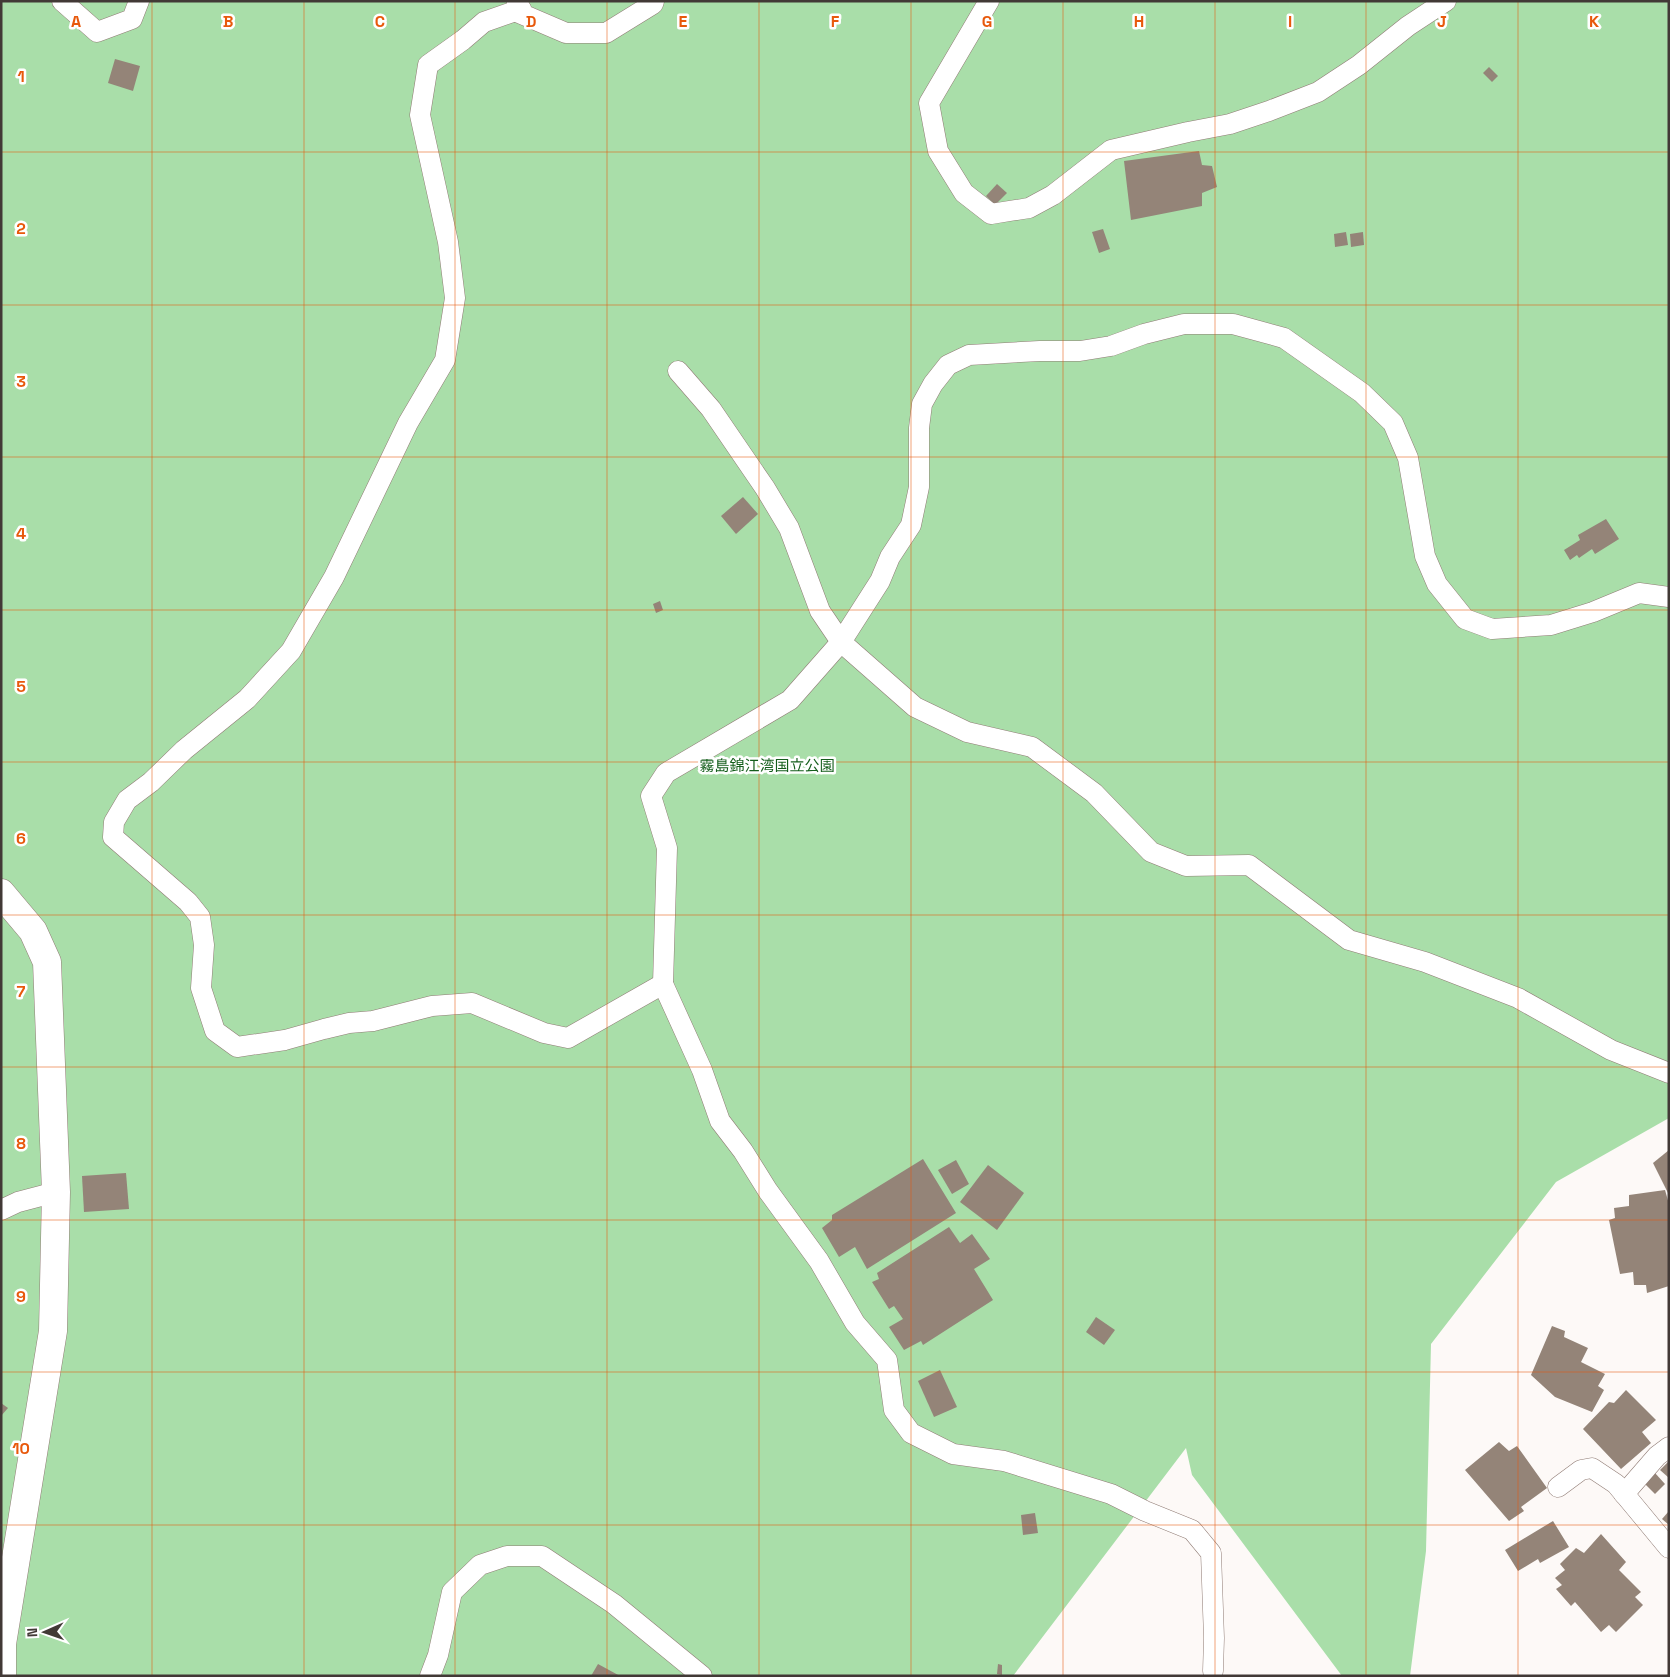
<svg xmlns="http://www.w3.org/2000/svg" width="1670" height="1677" font-family="'Space Grotesk','Noto Sans JP',sans-serif">
<style>
.green{fill:#a9dea9}
.building{fill:#948478}
.lines{fill:none;stroke-linecap:round;stroke-linejoin:round}
.service-casing{stroke:#907c75;stroke-width:21}
.minor-casing{stroke:#907c75;stroke-width:29}
.service{stroke:#fff;stroke-width:20}
.minor{stroke:#fff;stroke-width:28}
.grid{fill:none;stroke:#e8590c;stroke-width:1;stroke-opacity:0.55}
.labels{text-anchor:middle;stroke-width:5;stroke-linejoin:round;paint-order:stroke}
.park-label{font-size:15px;fill:#145e1b;stroke:#fff}
.grid-label{font-size:16px;text-anchor:middle;font-weight:bold;fill:#e8590c;stroke:#fff;stroke-width:5;stroke-linejoin:round;paint-order:stroke}
</style>
<rect width="100%" height="100%" fill="#fdf9f7"/>
<path class="green" d="M1,1H1669V1118L1556,1182L1431,1344L1426,1551L1410,1676H1342L1192,1475L1186,1448L1013,1676H1Z"/>
<g class="building">
<path d="M115,59L140,66L133,91L108,83Z"/>
<path d="M1489,67L1498,76L1492,82L1483,73Z"/>
<path d="M1199,151L1202,165L1212,166L1217,187L1202,193V206L1131,220L1124,161Z"/>
<path d="M997,184L1007,193L995,205L986,196Z"/>
<path d="M1103,229L1110,249L1099,253L1092,232Z"/>
<path d="M1346,232L1348,245L1335,247L1334,234Z"/>
<path d="M1363,232L1364,245L1351,247L1350,234Z"/>
<path d="M743,497L758,514L736,534L721,516Z"/>
<path d="M1606,519L1619,539L1595,554L1592,549L1579,558L1577,555L1570,560L1564,550L1580,540L1578,535Z"/>
<path d="M660,601L663,610L656,613L653,604Z"/>
<path d="M1669,1150V1195L1653,1163Z"/>
<path d="M923,1159L956,1213L867,1269L855,1247L839,1257L822,1228L832,1220V1215Z"/>
<path d="M956,1160L969,1184L952,1194L938,1170Z"/>
<path d="M988,1165L1024,1193L997,1230L960,1202Z"/>
<path d="M126,1173L129,1209L84,1212L82,1176Z"/>
<path d="M1665,1190L1669,1204V1286L1647,1293L1646,1285H1634L1633,1272L1620,1274L1609,1220L1615,1218L1614,1208L1629,1206V1195Z"/>
<path d="M949,1227L960,1243L972,1234L990,1259L974,1269L993,1300L923,1345L921,1341L904,1350L889,1327L903,1319L894,1306L889,1309L872,1282L879,1279L877,1273Z"/>
<path d="M1096,1317L1115,1330L1104,1345L1086,1332Z"/>
<path d="M1552,1326L1565,1331L1564,1337L1588,1348L1581,1362L1605,1374L1598,1386L1604,1390L1592,1412L1555,1397L1531,1375Z"/>
<path d="M940,1370L957,1407L934,1417L918,1381Z"/>
<path d="M1626,1390L1656,1420L1642,1432L1651,1443L1621,1469L1583,1429L1609,1402L1614,1403Z"/>
<path d="M1,1403L8,1408L1,1416Z"/>
<path d="M1499,1442L1509,1451L1517,1446L1547,1488L1521,1507L1524,1511L1509,1521L1465,1470Z"/>
<path d="M1669,1461V1478L1660,1470Z"/>
<path d="M1655,1473L1665,1484L1655,1494L1645,1484Z"/>
<path d="M1669,1511V1525L1662,1519Z"/>
<path d="M1035,1513L1038,1533L1023,1535L1021,1515Z"/>
<path d="M1553,1521L1569,1547L1540,1563L1538,1559L1518,1571L1505,1550Z"/>
<path d="M1601,1534L1626,1562L1619,1570L1641,1592L1635,1597L1643,1605L1616,1632L1609,1625L1601,1632L1575,1602L1571,1606L1556,1589L1562,1585L1555,1578L1565,1570L1560,1564L1576,1548L1584,1553Z"/>
<path d="M598,1664L620,1676H591Z"/>
<path d="M998,1664L1002,1665V1675L997,1674Z"/>
</g>
<g class="lines">
<defs>
<g id="service">
<path d="M62,1L97,32L132,19L139,1"/>
<path d="M989,1L929,103L938,151L964,193L991,214L1029,208L1053,195L1111,150L1188,132L1230,124L1269,111L1318,92L1359,65L1408,26L1446,1"/>
<path d="M517,3L521,9L517,12L566,33H606L653,4L654,1"/>
<path d="M521,9L484,22L463,40L428,65L420,115L448,242L455,298L445,360L408,423L334,577L291,651L247,699L184,750L151,782L127,800L114,822L113,837L188,902L200,917L204,945L201,988L215,1031L237,1047L285,1040L324,1029L349,1023L373,1021L432,1006L472,1003L544,1033L568,1038L663,984L702,1070L720,1121L743,1151L768,1191L819,1261L855,1323L887,1360L894,1410L911,1433L953,1454L1004,1461L1111,1494L1145,1511L1192,1530L1211,1553L1214,1638L1213,1671"/>
<path d="M678,371L711,409L765,488L789,528L820,611L841,642L880,581L890,557L911,525L919,487V428L922,404L933,384L948,365L969,355L1040,351H1080L1111,346L1144,334L1184,324H1233L1284,338L1362,393L1393,423L1408,458L1425,556L1437,584L1465,619L1492,629L1551,625L1593,612L1639,593L1669,597"/>
<path d="M663,984L667,848L651,796L666,773L790,700L841,642L915,707L967,732L1032,747L1094,793L1151,852L1186,866L1249,865L1349,940L1425,962L1518,998L1611,1050L1669,1073"/>
<path d="M1,1210L18,1202L56,1192"/>
<path d="M1558,1487L1581,1470L1592,1468L1616,1484L1669,1548"/>
<path d="M1624,1494L1657,1456L1669,1447"/>
<path d="M430,1676L438,1655L452,1592L480,1565L507,1556H542L614,1604L702,1676"/>
</g>
<path id="minor" d="M1,893L33,931L47,962L56,1192L53,1331L2,1644V1676"/>
</defs>
<use href="#service" class="service-casing"/>
<use href="#minor" class="minor-casing"/>
<use href="#service" class="service"/>
<use href="#minor" class="minor"/>
</g>
<path class="grid" d="M152,1V1676M304,1V1676M455,1V1676M607,1V1676M759,1V1676M911,1V1676M1063,1V1676M1215,1V1676M1366,1V1676M1518,1V1676M1,152H1669M1,305H1669M1,457H1669M1,610H1669M1,762H1669M1,915H1669M1,1067H1669M1,1220H1669M1,1372H1669M1,1525H1669"/>
<g class="labels">
<g class="park-label">
<text x="767" y="771">霧島錦江湾国立公園</text>
</g>
</g>
<g class="grid-label">
<text x="76" y="27">A</text>
<text x="228" y="27">B</text>
<text x="380" y="27">C</text>
<text x="531" y="27">D</text>
<text x="683" y="27">E</text>
<text x="835" y="27">F</text>
<text x="987" y="27">G</text>
<text x="1139" y="27">H</text>
<text x="1290" y="27">I</text>
<text x="1442" y="27">J</text>
<text x="1594" y="27">K</text>
<text x="21" y="82">1</text>
<text x="21" y="234">2</text>
<text x="21" y="387">3</text>
<text x="21" y="539">4</text>
<text x="21" y="692">5</text>
<text x="21" y="844">6</text>
<text x="21" y="997">7</text>
<text x="21" y="1149">8</text>
<text x="21" y="1302">9</text>
<text x="21" y="1454">10</text>
</g>
<rect width="1670" height="1677" fill="none" stroke="#423936" stroke-width="5"/>
<g transform="translate(45 1632) rotate(268)" stroke="#ffffff" stroke-width="4" paint-order="stroke">
<path d="M0-4L9 19L0 12L-9 19Z" fill="#423936"/>
<text y="-8" font-size="14" font-weight="bold" text-anchor="middle" fill="#423936">N</text>
</g>
</svg>
